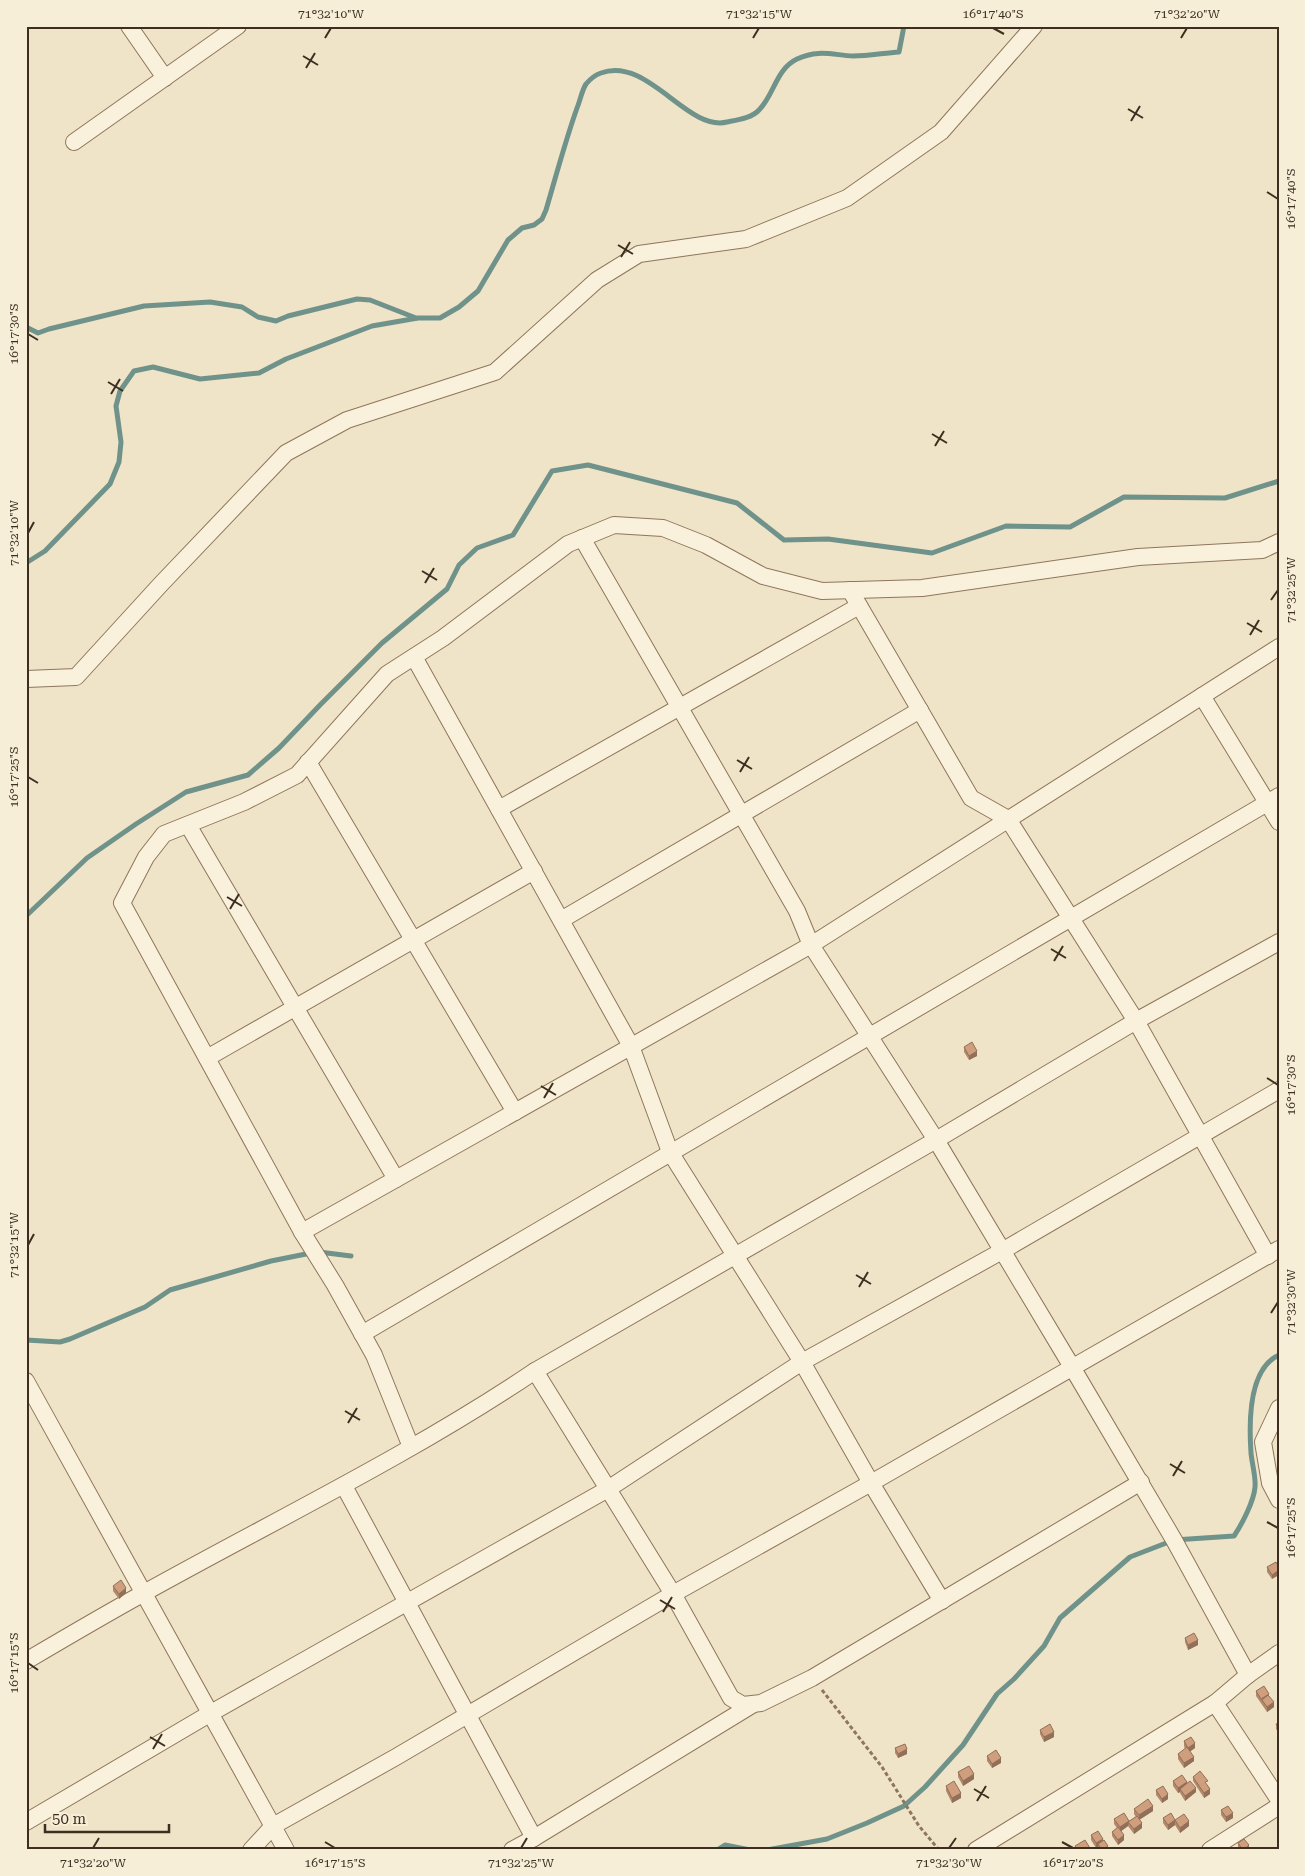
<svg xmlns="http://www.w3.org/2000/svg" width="1305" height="1876" font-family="'Roboto Serif',serif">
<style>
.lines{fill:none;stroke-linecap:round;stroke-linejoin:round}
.stream{stroke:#6f938a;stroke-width:5}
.street-casing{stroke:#8d765c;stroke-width:18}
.path{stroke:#8d765c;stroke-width:3;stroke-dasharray:4 2.5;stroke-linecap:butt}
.street{stroke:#faf1dc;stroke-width:16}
.wall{fill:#b2896c}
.shaded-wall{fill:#916f58}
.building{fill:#cf9f7d;stroke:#916f58}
.ticks{fill:none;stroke:#3d2e20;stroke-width:2}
.neatline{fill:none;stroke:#3d2e20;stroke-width:2}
.ticks-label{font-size:12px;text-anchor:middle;fill:#3d2e20}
</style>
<rect width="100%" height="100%" fill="#f0e4c8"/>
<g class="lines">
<g class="stream">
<path d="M26,327L38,333L49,329L144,306L210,302L242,307L258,317L276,321L288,316L357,299L370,300L416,318"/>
<path d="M26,563L45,551L110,484L119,462L121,442L116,406L120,391L134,371L153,367L200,379L259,373L286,359L372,326L418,318H440L459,307L478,291L508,240L522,228L534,225L542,219L546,210C556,176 565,142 577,108C580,101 582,90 586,84C591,78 595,75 601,73C648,56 687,132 727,122C737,120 752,118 759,110C774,95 776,69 797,59C818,49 833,55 853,56C868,56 884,53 899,52L904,26"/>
<path d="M26,916L87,858L136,824L186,792L248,775L279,748L321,704L382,643L447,589L459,565L477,548L513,535L552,471L588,465L737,503L784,540L828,539L932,553L1006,526L1070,527L1124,497L1225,498L1279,481"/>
<path d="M319,1252L351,1256"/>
<path d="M26,1340L60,1342L70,1339L145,1307L170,1290L271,1261L311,1253"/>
<path d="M717,1850L725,1845L750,1850"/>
<path d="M767,1850L827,1839L867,1823L904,1806L925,1787L963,1745L997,1694L1014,1679L1044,1646L1060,1618L1130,1557L1174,1540L1234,1536C1242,1524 1254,1501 1255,1487C1256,1477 1252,1464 1251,1453C1249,1424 1248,1369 1279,1355"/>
</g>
<defs>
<g id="street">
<path d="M129,26L165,78"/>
<path d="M74,142L238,26"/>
<path d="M582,538L797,911L811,945L936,1140L1072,1367L1174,1540L1248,1675"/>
<path d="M850,590L971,798L1008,819L1136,1021L1268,1256"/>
<path d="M414,657L631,1046L670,1152L802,1362L871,1483L942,1601"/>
<path d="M26,679L76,677L161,584L286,453L347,420L495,372L597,280L639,254L746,239L847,198L941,132L1034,26"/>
<path d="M1202,696L1279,822"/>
<path d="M308,762L515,1112"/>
<path d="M499,809L859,606"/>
<path d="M188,825L396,1179"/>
<path d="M561,920L920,710"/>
<path d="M207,1058L534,871"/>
<path d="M302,1232L811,945L1279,647"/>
<path d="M362,1334L1279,796"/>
<path d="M535,1371L673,1594L731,1698L743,1705L761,1703L812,1678L1141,1482"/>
<path d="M26,1381L286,1850"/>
<path d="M1279,1408L1263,1442L1270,1483L1279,1500"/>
<path d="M411,1447L374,1355L335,1285L302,1232L122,903L146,857L164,834L244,802L297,775L387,674L443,638L568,544L614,525L663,528L706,545L763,576L822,591L922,588L1138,557L1262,550L1279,542"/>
<path d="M344,1486L534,1838"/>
<path d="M26,1661C65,1638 104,1615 144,1593C275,1520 410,1455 535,1371L936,1140L1136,1021L1279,942"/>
<path d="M1215,1703L1279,1800"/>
<path d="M26,1822L211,1713L608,1489L802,1362L1002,1251L1279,1090"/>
<path d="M251,1850L273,1826L396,1757L673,1594L871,1483L1279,1249"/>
<path d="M512,1850L534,1838L752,1705"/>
<path d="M976,1850L1215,1703L1248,1675L1279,1653"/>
<path d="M1210,1850L1279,1806"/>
</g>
</defs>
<use href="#street" class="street-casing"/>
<path class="path" d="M822,1690L882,1767L919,1826L939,1850"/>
<use href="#street" class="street"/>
</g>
<g class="wall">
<path d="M964,1047L977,1056L969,1060L964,1052Z"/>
<path d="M1276,1562L1272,1579L1267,1572V1567Z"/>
<path d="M113,1586L126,1593L119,1599L113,1591Z"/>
<path d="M1185,1638L1198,1645L1188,1650L1185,1642Z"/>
<path d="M1256,1691L1269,1696L1274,1707L1267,1712L1256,1696Z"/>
<path d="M1279,1723V1733L1276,1729V1724Z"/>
<path d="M1040,1730L1054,1737L1044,1742L1040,1734Z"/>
<path d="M1184,1741L1195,1748L1190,1751L1194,1761L1184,1768L1178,1759V1754L1185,1749L1184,1746Z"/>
<path d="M895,1748L907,1754L898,1758L895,1753Z"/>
<path d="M987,1756L1001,1763L992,1768L987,1761Z"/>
<path d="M958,1772L974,1779L963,1786L958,1777Z"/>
<path d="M1193,1777L1208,1786L1210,1794L1204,1798L1193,1781Z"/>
<path d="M1173,1781L1187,1782L1196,1792L1185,1801L1180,1793V1792L1178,1793L1173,1786Z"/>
<path d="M946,1786L961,1798L952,1803L946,1791Z"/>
<path d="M1156,1790L1168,1799L1162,1803L1156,1795Z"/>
<path d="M1134,1809L1153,1811L1139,1820L1142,1828L1134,1834L1128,1826L1121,1831L1124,1840L1118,1845L1112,1836V1832L1117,1828L1114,1824V1819L1129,1821L1136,1817L1134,1814Z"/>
<path d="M1221,1810L1233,1818L1226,1822L1221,1815Z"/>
<path d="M1163,1818L1175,1820L1189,1826L1180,1833L1175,1825L1168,1830L1163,1823Z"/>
<path d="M1091,1835L1103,1841L1108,1850H1099L1098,1847L1096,1848L1091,1840Z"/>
<path d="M1238,1843L1249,1850H1239L1238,1848Z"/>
</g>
<g class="shaded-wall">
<path d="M977,1051V1056L969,1060V1056Z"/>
<path d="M1279,1570V1575L1272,1579V1575Z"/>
<path d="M126,1588V1593L119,1599V1594Z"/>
<path d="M1198,1640V1645L1188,1650V1645Z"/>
<path d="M1274,1702V1707L1267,1712V1707Z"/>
<path d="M1054,1732V1737L1044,1742V1737Z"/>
<path d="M1195,1743V1748L1188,1753V1748Z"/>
<path d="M907,1749V1754L898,1758V1754Z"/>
<path d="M1194,1757V1761L1184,1768V1763Z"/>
<path d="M1001,1758V1763L992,1768V1764Z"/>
<path d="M974,1774V1779L963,1786V1781Z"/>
<path d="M1187,1782V1787L1180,1789V1792L1178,1793V1788Z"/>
<path d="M1196,1788V1792L1185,1801V1796Z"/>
<path d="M1210,1789V1794L1204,1798V1793Z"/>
<path d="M961,1793V1798L952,1803V1798Z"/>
<path d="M1168,1794V1799L1162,1803V1799Z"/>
<path d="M1153,1806V1811L1139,1820V1815Z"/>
<path d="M1233,1813V1818L1226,1822V1817Z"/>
<path d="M1175,1820V1825L1168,1830V1825Z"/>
<path d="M1129,1821L1128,1826L1120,1832V1827Z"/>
<path d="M1189,1821V1826L1180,1833V1828Z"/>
<path d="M1142,1823V1828L1134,1834V1829Z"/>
<path d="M1124,1835V1840L1118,1845V1840Z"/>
<path d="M1103,1839V1844H1098V1847L1096,1848V1843Z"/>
<path d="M1249,1845V1850H1243Z"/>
</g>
<g class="building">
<path d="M972,1042L977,1051L969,1056L964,1047Z"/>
<path d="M1276,1562L1279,1568V1570L1272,1575L1267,1567Z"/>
<path d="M121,1580L126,1588L119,1594L113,1586Z"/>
<path d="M1194,1633L1198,1640L1188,1645L1185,1638Z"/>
<path d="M1264,1686L1269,1694L1261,1699L1256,1691Z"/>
<path d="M1268,1695L1274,1702L1267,1707L1262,1700Z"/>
<path d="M1279,1723V1729L1276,1724Z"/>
<path d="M1050,1724L1054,1732L1044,1737L1040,1730Z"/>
<path d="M1191,1737L1195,1743L1188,1748L1184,1741Z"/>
<path d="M905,1744L907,1749L898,1754L895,1748Z"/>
<path d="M1187,1747L1194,1757L1184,1763L1178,1754Z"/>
<path d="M996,1750L1001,1758L992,1764L987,1756Z"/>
<path d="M969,1766L974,1774L963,1781L958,1772Z"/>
<path d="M1200,1771L1208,1781L1205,1782L1210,1789L1204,1793L1193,1777Z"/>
<path d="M1182,1775L1187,1782L1178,1788L1173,1781Z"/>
<path d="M954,1781L961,1793L952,1798L946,1786Z"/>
<path d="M1190,1781L1196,1788L1185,1796L1180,1789Z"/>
<path d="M1163,1786L1168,1794L1162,1799L1156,1790Z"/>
<path d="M1148,1799L1153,1806L1139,1815L1134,1809Z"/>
<path d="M1228,1806L1233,1813L1226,1817L1221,1810Z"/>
<path d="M1124,1813L1129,1821L1120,1827L1114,1819Z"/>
<path d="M1171,1813L1175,1820L1184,1814L1189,1821L1180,1828L1175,1820L1168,1825L1163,1818Z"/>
<path d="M1137,1816L1142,1823L1134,1829L1128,1822Z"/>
<path d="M1118,1827L1124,1835L1118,1840L1112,1832Z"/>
<path d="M1098,1831L1103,1839L1096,1843L1091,1835Z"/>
<path d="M1244,1839L1249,1845L1243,1850L1238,1843Z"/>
<path d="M1085,1840L1090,1848L1087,1850H1078L1075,1846Z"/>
<path d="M1104,1840L1108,1846L1102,1850L1098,1844Z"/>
</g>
<path class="ticks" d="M993,28L1004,34M325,38L331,28M753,38L759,28M1181,38L1187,28M303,56L318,65M306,68L315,53M1128,109L1143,118M1131,121L1140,106M1267,192L1278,199M618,245L633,254M621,257L630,242M28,334L38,340M108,382L123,391M111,394L120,379M932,434L947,443M935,446L944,431M28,533L34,522M422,571L437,580M425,583L434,568M1271,600L1278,590M1247,623L1262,632M1250,635L1259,620M737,760L752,769M740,772L749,757M28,777L38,783M227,897L242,906M230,909L239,894M1051,949L1066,958M1054,961L1063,946M1267,1078L1278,1085M541,1086L556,1095M544,1098L553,1083M28,1245L34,1234M856,1275L871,1284M859,1287L868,1272M1271,1313L1278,1302M345,1411L360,1420M348,1423L357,1408M1170,1464L1185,1473M1173,1476L1182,1461M1267,1522L1278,1528M660,1600L675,1609M663,1612L672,1597M28,1663L38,1670M150,1737L165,1746M153,1749L162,1734M974,1789L989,1798M977,1801L986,1786M325,1842L335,1848M1062,1842L1073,1848M93,1848L99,1838M521,1848L527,1838M949,1848L956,1838"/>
<rect width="1305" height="1876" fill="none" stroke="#f7eed8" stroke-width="55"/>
<path d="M45 1824v8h124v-8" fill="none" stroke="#3d2e20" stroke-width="2.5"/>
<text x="52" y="1824" font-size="15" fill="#3d2e20" stroke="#f7eed8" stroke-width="4" paint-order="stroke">50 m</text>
<rect x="28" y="28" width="1250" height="1820" class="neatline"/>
<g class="ticks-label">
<text x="331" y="18">71°32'10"W</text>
<text x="759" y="18">71°32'15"W</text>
<text x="993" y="18">16°17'40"S</text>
<text x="1187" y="18">71°32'20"W</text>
<text transform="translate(1291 199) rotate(-90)" y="4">16°17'40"S</text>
<text transform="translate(14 334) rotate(-90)" y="4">16°17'30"S</text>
<text transform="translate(14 533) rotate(-90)" y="4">71°32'10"W</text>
<text transform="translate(1291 590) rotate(-90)" y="4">71°32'25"W</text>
<text transform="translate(14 777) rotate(-90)" y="4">16°17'25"S</text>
<text transform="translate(1291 1085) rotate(-90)" y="4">16°17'30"S</text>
<text transform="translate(14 1245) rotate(-90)" y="4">71°32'15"W</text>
<text transform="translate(1291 1302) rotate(-90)" y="4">71°32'30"W</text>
<text transform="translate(1291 1528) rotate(-90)" y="4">16°17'25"S</text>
<text transform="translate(14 1663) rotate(-90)" y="4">16°17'15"S</text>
<text x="93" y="1867">71°32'20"W</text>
<text x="335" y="1867">16°17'15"S</text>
<text x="521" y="1867">71°32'25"W</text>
<text x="949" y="1867">71°32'30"W</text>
<text x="1073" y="1867">16°17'20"S</text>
</g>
</svg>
